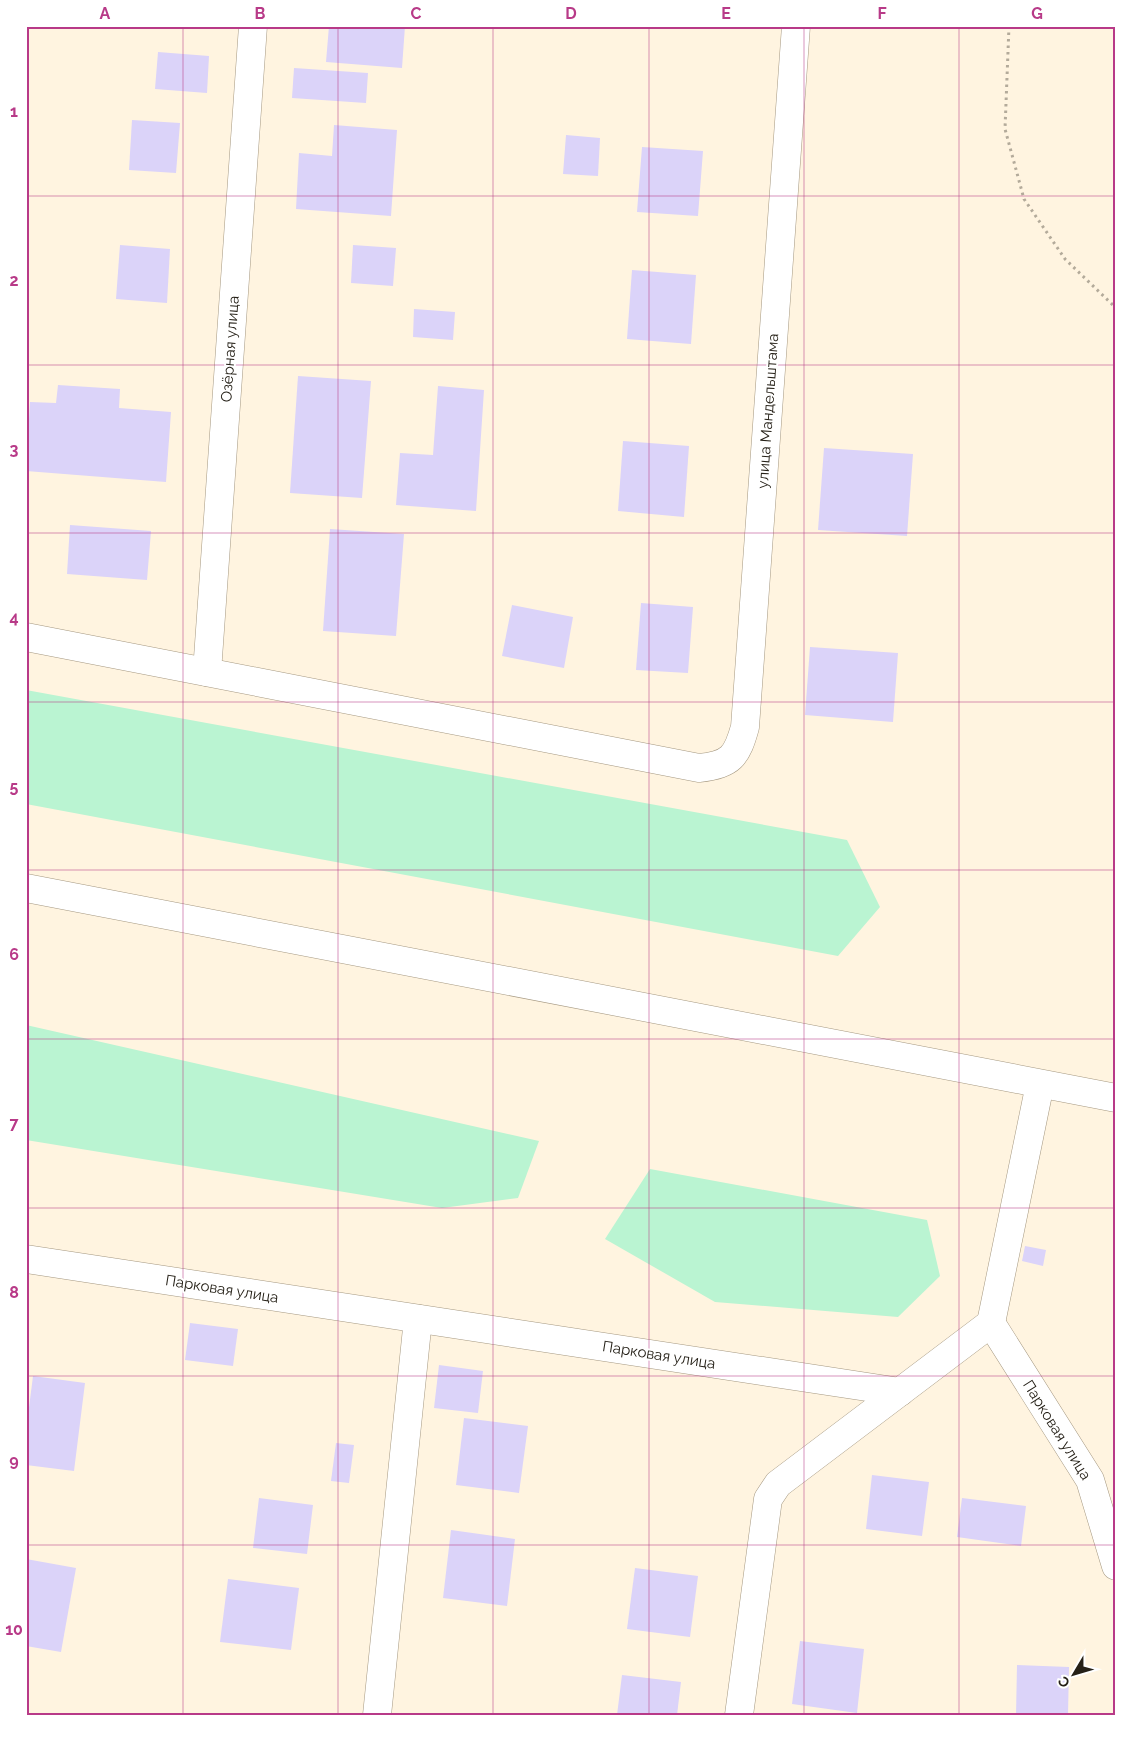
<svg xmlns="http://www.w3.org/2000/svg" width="1142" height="1741" font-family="Raleway,sans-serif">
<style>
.green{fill:#baf4d2}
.building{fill:#dbd3f9}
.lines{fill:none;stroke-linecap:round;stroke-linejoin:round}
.minor-casing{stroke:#a59881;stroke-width:29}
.path{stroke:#b3aa9a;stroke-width:3;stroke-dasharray:2.5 4;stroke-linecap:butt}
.minor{stroke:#fff;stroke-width:28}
.grid{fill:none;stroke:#b83a88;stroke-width:1;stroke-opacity:0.55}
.labels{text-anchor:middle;stroke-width:4;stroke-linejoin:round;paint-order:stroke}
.street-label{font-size:15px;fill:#252017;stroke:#fff}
.neatline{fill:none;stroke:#b83a88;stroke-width:2}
.grid-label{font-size:16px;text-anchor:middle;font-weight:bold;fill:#b83a88}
</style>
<rect width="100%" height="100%" fill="#fff4e0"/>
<g class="green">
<path d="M26,690L847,840L880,907L838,956L26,804Z"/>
<path d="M26,1025L539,1141L518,1198L442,1208L26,1140Z"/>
<path d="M650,1169L927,1220L940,1276L898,1317L715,1302L605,1239Z"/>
</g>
<g class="building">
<path d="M329,26H405L402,68L326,62Z"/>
<path d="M158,52L209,56L207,93L155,89Z"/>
<path d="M294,68L368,73L366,103L292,98Z"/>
<path d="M132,120L180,123L176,173L129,170Z"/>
<path d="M334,125L397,130L391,216L296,209L299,153L332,156Z"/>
<path d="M566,135L600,138L598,176L563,174Z"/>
<path d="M642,147L703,151L698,216L637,212Z"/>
<path d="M120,245L170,249L167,303L116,299Z"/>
<path d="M353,245L396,248L393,286L351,283Z"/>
<path d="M632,270L696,275L691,344L627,339Z"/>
<path d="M414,309L455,312L453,340L413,337Z"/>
<path d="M298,376L371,381L362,498L290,493Z"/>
<path d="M58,385L120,389L119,408L171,412L166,482L26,471L30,402L56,403Z"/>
<path d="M438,386L484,390L476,511L396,505L400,453L433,455Z"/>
<path d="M623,441L689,446L684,517L618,511Z"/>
<path d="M824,448L913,454L907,536L818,530Z"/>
<path d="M70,525L151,531L147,580L67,574Z"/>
<path d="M330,529L404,534L396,636L323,631Z"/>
<path d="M641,603L693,607L688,673L636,670Z"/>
<path d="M512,605L573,617L564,668L502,656Z"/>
<path d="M810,647L898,653L893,722L805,715Z"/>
<path d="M1025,1246L1046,1250L1043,1266L1022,1261Z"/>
<path d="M190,1323L238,1329L233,1366L185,1360Z"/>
<path d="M439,1365L483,1371L478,1413L434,1408Z"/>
<path d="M33,1376L85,1383L74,1471L26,1465V1431Z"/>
<path d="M464,1418L528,1426L519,1493L456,1485Z"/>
<path d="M336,1443L354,1445L349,1483L331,1481Z"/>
<path d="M872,1475L929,1482L922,1536L866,1529Z"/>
<path d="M259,1498L313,1505L307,1554L253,1548Z"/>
<path d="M962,1498L1026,1506L1021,1546L957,1537Z"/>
<path d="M451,1530L515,1539L507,1606L443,1598Z"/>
<path d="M26,1559L76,1568L61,1652L26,1646Z"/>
<path d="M635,1568L698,1576L690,1637L627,1629Z"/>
<path d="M228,1579L299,1588L291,1650L220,1642Z"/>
<path d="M800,1641L864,1649L857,1713L792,1704Z"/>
<path d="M1017,1665L1069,1667L1068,1715H1016Z"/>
<path d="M622,1675L681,1682L677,1715H617Z"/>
</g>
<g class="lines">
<defs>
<g id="minor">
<path d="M26,637L699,768C731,765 737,756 745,727L796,26"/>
<path d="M207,672L253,26"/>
<path d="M26,888L1116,1098"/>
<path d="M26,1259L900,1392"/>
<path d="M991,1323L1090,1480L1116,1566"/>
<path d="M991,1323L1040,1084"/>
<path d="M377,1715L418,1319"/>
<path d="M739,1715L768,1499L778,1484L991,1323"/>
</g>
</defs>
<use href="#minor" class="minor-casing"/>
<path class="path" d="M1009,26L1005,129L1024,199L1065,259L1116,308"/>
<use href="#minor" class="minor"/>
</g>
<path class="grid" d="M183,26V1715M338,26V1715M493,26V1715M649,26V1715M804,26V1715M959,26V1715M26,196H1116M26,365H1116M26,533H1116M26,702H1116M26,870H1116M26,1039H1116M26,1208H1116M26,1376H1116M26,1545H1116"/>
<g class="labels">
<g class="street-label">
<text transform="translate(230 349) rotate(-86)" y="5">Озёрная улица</text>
<text transform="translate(768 411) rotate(-86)" y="5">улица Мандельштама</text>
<text transform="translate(222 1289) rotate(9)" y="5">Парковая улица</text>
<text transform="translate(659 1355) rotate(9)" y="5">Парковая улица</text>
<text transform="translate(1057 1430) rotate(58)" y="5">Парковая улица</text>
</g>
</g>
<rect width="1142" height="1741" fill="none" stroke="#ffffff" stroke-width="55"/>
<g transform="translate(1074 1674) rotate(232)" stroke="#ffffff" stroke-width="4" paint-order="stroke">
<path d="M0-4L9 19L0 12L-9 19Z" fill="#252017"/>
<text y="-8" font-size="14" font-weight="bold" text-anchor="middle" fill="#252017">С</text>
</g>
<rect x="28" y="28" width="1086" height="1686" class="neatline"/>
<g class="grid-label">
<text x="105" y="19">A</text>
<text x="260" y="19">B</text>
<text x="416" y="19">C</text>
<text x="571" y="19">D</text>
<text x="726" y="19">E</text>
<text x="882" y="19">F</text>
<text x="1037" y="19">G</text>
<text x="14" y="117">1</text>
<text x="14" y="286">2</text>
<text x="14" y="455">3</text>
<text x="14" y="623">4</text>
<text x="14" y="792">5</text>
<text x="14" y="960">6</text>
<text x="14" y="1129">7</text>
<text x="14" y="1298">8</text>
<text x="14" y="1466">9</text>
<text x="14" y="1635">10</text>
</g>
</svg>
